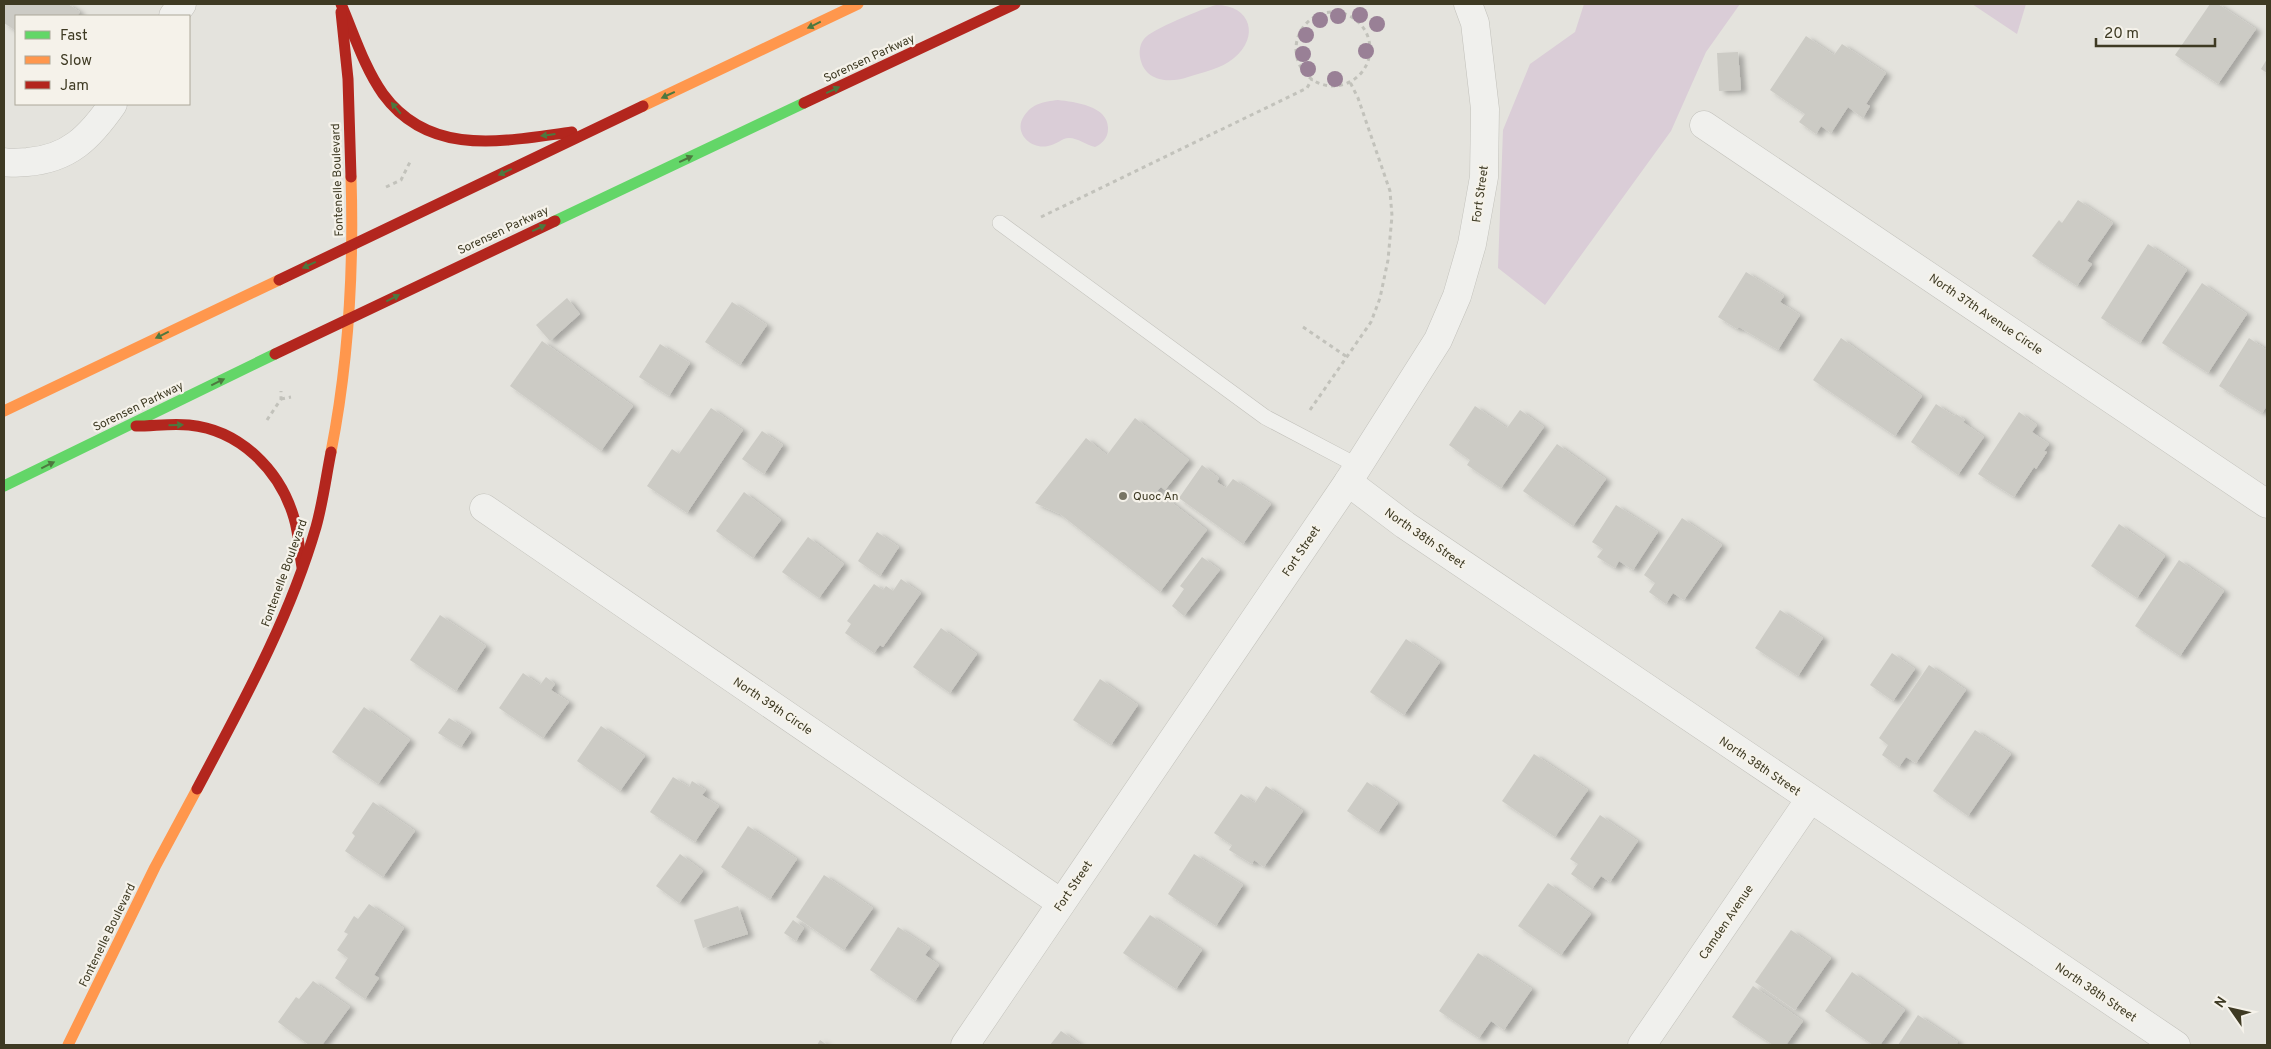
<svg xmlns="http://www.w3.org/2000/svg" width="2271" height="1049" font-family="Overpass,sans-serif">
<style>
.green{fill:#dacdd7}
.building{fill:#cccbc5;filter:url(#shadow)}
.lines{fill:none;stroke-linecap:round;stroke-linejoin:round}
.lane-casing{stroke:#c2c1bb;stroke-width:16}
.street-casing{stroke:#c2c1bb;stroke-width:29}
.path{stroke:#c2c2bb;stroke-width:3;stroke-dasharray:4 4;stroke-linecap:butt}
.lane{stroke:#f0f0ed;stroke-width:15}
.street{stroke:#f0f0ed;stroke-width:28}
.fast{stroke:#63d668;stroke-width:11}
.slow{stroke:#ff974d;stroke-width:11}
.jam{stroke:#b3261e;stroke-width:11}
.tree{fill:#998096}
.oneway{fill:#4d783f}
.poi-dot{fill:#787564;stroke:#f5f2ea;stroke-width:2}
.labels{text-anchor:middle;stroke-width:4.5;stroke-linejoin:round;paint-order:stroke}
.street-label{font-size:12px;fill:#3e3a23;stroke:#f5f2ea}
.poi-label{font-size:12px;fill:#3e3a23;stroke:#f5f2ea;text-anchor:start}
</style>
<defs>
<filter id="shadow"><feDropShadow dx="5.5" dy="3" stdDeviation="2.5" flood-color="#0004"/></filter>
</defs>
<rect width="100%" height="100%" fill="#e4e3dd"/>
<g class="green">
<path d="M1584,4H1740L1706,52L1671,131L1545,305L1498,268L1503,130L1530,64L1575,32Z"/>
<path d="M1972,4H2026L2017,34Z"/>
<path d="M1216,5C1251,5 1260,37 1234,58C1221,69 1203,72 1188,77C1168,84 1144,81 1140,57C1139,51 1140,44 1144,39C1150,30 1204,8 1216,5Z"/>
<path d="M1058,100C1075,102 1109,106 1108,129C1108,138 1102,144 1095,147C1086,145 1078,138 1069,138C1062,138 1056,145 1048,146C1030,150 1013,132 1024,116C1033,103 1043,102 1058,100Z"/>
</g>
<g class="building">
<path d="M4,4H68L80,12L77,16H16V31L4,23Z"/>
<path d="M2210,4H2218L2256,29L2218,84L2175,55Z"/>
<path d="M1806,36L1834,55L1842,44L1886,73L1866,104L1870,106L1863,118L1848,107L1831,133L1821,126L1816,134L1799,122L1805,114L1770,90Z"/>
<path d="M1738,52L1741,90L1719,91L1717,53Z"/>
<path d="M2267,59V73L2261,69Z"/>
<path d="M2078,200L2113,223L2087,261L2092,264L2077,286L2032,256L2059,220L2062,223Z"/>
<path d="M2148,244L2187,270L2140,343L2101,318Z"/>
<path d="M1746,272L1784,296L1780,302L1800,315L1778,350L1739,327L1737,329L1718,317Z"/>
<path d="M2202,283L2247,314L2208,373L2162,343Z"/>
<path d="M567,298L580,314L550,341L536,325Z"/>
<path d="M732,302L767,325L740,365L705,342Z"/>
<path d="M1841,338L1922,396L1895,436L1813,380Z"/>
<path d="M2249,338L2267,350V406L2262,413L2219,386Z"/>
<path d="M542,341L633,406L601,451L510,386Z"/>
<path d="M660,344L690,363L669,396L639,377Z"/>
<path d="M1936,404L1954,416L1956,414L1965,420L1963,422L1984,437L1958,475L1911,442Z"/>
<path d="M1475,406L1507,428L1520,410L1544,427L1501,488L1467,465L1470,460L1449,445Z"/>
<path d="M711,408L743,430L687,513L647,486L672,449L679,454Z"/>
<path d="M2019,412L2037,425L2032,432L2049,444L2044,451L2047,452L2036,469L2034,467L2014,497L1978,474Z"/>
<path d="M1135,418L1189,460L1165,490L1161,487L1157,491L1207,530L1160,592L1060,514L1035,503L1086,438L1107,455Z"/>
<path d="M762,431L783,445L764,474L742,459Z"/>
<path d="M1557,444L1606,479L1573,526L1523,491Z"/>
<path d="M1202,465L1219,478L1217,482L1226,488L1233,479L1271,504L1243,544L1179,498Z"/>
<path d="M744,492L781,520L753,558L716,531Z"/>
<path d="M1616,505L1658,532L1633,570L1619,561L1615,568L1597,557L1603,549L1592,542Z"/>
<path d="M1682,518L1722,545L1684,600L1673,593L1666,604L1649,592L1655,583L1644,575Z"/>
<path d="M2119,524L2165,556L2137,598L2091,566Z"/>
<path d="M877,532L899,547L880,576L858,561Z"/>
<path d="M808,537L844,564L819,598L782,572Z"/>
<path d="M1202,557L1220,570L1184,616L1172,606L1184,589L1180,586Z"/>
<path d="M2179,560L2224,591L2180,656L2135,626Z"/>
<path d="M901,579L921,593L883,647L880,645L874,653L845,633L851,624L847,621L874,584L883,590L886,586L893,591Z"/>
<path d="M1780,610L1823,638L1798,676L1755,648Z"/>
<path d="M440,615L486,646L456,691L410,660Z"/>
<path d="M941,628L977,654L950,693L913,667Z"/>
<path d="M1406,639L1440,662L1404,715L1370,692Z"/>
<path d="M1892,653L1915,669L1893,701L1870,685Z"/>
<path d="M1929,665L1966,690L1916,763L1906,757L1899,767L1882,755L1888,745L1879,738Z"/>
<path d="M523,673L540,685L546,677L555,684L551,690L569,702L543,738L499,708Z"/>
<path d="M1100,679L1138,705L1111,745L1073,720Z"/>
<path d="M364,707L410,740L378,784L332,752Z"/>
<path d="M449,718L471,732L461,747L438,733Z"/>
<path d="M601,726L645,756L620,791L577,761Z"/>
<path d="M1975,730L2011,754L1968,816L1933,791Z"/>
<path d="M1534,754L1588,790L1555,837L1502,801Z"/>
<path d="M673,777L689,787L692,781L706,790L702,795L719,806L695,842L650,812Z"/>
<path d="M1367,782L1398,803L1378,832L1347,811Z"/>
<path d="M1266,786L1303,811L1264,867L1254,860L1252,864L1229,850L1232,845L1214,833L1241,794L1255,803Z"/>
<path d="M373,802L415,831L383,877L345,851L355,836L352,833Z"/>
<path d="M1600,815L1638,841L1610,882L1601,876L1592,889L1571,874L1578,864L1570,859Z"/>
<path d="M748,826L797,859L770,899L721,867Z"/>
<path d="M680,854L703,871L679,903L656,886Z"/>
<path d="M1194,854L1243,885L1216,926L1168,894Z"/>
<path d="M824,875L873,908L844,950L796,917Z"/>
<path d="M1548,883L1591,914L1561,955L1518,926Z"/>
<path d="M369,904L404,928L374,975L379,978L365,999L335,978L348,958L337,950L348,934L344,932L354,916L358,919Z"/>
<path d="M738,906L748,934L703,948L694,920Z"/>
<path d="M1150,915L1202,950L1176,989L1123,953Z"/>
<path d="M793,920L804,928L796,941L784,933Z"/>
<path d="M898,927L930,948L925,955L939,965L915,1001L870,970Z"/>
<path d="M1791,930L1831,958L1795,1010L1755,982Z"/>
<path d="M1478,953L1532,989L1504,1030L1491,1021L1479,1038L1439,1011Z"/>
<path d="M1852,972L1905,1010L1880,1045H1873L1825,1011Z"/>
<path d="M313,981L350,1007L322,1045H309L278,1022L296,997L299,999Z"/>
<path d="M1753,986L1803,1021L1786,1045H1773L1732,1017Z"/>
<path d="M1918,1015L1958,1042L1956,1045H1898Z"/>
<path d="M1061,1031L1081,1045H1050Z"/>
<path d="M820,1040L827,1045H817Z"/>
</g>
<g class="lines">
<defs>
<path id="lane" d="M1000,223L1265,417L1358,466"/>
<g id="street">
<path d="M173,16L182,4"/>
<path d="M1704,125L2267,504"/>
<path d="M4,162C11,164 19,162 27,162C69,159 90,137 113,104"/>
<path d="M1348,482L1405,525L2176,1045"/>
<path d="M484,508L1061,903"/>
<path d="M965,1045L1348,482L1438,340L1457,296L1472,244L1484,177L1485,109L1475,23L1468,4"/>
<path d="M1642,1045L1810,799"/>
</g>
</defs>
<use href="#lane" class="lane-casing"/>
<use href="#street" class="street-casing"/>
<g class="path">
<circle cx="1333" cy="49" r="37"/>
<path d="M386,187L401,180L410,162"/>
<path d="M1041,217L1307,88L1312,79"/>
<path d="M1303,327L1347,357"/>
<path d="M281,399L291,397"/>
<path d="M1310,410L1371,322L1380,298L1388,260L1392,216L1390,191L1358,98L1350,82"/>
<path d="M267,420L281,399V391"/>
</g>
<use href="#lane" class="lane"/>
<use href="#street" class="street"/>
<g class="fast">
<path d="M555,221L804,103"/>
<path d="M4,486L275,354"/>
</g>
<g class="slow">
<path d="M643,106L858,4"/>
<path d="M4,411L279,280"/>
<path d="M331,452C349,360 354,271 351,177"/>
<path d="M68,1045L155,867L197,789"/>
</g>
<g class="jam">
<path d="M341,4C354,34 364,67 383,94C430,158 504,141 572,132"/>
<path d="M341,12L348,79L351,177"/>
<path d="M804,103L1015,4"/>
<path d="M279,280L643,106"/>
<path d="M275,354L555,221"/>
<path d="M136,426C154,426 172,423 189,425C240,430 280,470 294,518C299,534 299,551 302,567"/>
<path d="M197,789C242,704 289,620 316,527C323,502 326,477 331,452"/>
</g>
</g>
<g class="tree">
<circle cx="1360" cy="15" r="8"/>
<circle cx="1338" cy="16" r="8"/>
<circle cx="1320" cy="20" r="8"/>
<circle cx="1377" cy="24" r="8"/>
<circle cx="1306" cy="35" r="8"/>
<circle cx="1366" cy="51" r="8"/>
<circle cx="1303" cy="54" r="8"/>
<circle cx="1308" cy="69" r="8"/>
<circle cx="1335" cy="79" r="8"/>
</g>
<defs><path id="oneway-solid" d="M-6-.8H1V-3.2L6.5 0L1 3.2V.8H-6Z" transform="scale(1.25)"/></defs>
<g class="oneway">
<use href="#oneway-solid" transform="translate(814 25) rotate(154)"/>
<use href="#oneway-solid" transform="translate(833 90) rotate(-25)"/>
<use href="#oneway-solid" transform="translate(668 95) rotate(155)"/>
<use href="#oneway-solid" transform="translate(396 108) rotate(-130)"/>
<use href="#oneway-solid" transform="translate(548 135) rotate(173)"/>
<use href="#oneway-solid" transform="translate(686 159) rotate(-25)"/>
<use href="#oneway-solid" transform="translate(505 172) rotate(155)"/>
<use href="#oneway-solid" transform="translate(539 228) rotate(-25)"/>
<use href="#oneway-solid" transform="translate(309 265) rotate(155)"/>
<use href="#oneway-solid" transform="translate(393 298) rotate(-27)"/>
<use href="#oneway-solid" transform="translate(162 335) rotate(154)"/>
<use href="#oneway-solid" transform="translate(218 382) rotate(-26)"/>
<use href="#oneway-solid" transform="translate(176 425) rotate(-2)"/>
<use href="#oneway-solid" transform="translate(48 465) rotate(-26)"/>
</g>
<circle class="poi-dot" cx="1123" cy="496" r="5"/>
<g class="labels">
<g class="street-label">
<text transform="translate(869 58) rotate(-25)" y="4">Sorensen Parkway</text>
<text transform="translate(337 180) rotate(-92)" y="4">Fontenelle Boulevard</text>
<text transform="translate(1480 194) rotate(-82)" y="4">Fort Street</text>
<text transform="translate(503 230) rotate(-25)" y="4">Sorensen Parkway</text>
<text transform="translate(1986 314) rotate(34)" y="4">North 37th Avenue Circle</text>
<text transform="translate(138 406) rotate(-26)" y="4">Sorensen Parkway</text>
<text transform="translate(1425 538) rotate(35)" y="4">North 38th Street</text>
<text transform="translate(1301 551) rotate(-56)" y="4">Fort Street</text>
<text transform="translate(284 573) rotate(-70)" y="4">Fontenelle Boulevard</text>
<text transform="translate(773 706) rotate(34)" y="4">North 39th Circle</text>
<text transform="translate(1760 766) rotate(34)" y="4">North 38th Street</text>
<text transform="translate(1073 886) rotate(-56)" y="4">Fort Street</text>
<text transform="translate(1726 922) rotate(-56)" y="4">Camden Avenue</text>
<text transform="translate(107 935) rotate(-64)" y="4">Fontenelle Boulevard</text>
<text transform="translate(2096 992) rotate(34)" y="4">North 38th Street</text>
</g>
<g class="poi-label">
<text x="1133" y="500">Quoc An</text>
</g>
</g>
<rect width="2271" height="1049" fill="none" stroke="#3e3a23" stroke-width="10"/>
<rect x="15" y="15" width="175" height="90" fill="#f5f2ea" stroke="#aca89a"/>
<rect x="25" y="31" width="25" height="8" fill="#63d668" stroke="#aca89a"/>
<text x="60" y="40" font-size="15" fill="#3e3a23">Fast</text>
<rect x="25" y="56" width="25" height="8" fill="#ff974d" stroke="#aca89a"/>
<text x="60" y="65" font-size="15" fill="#3e3a23">Slow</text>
<rect x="25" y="81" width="25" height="8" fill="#b3261e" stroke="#aca89a"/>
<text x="60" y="90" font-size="15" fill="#3e3a23">Jam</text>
<g transform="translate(2231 1009) rotate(304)" stroke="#f5f2ea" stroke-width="4" paint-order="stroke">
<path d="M0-4L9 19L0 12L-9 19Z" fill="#3e3a23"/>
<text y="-8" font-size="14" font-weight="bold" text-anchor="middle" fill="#3e3a23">N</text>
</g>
<path d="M2096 38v8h119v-8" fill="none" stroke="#3e3a23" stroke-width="2.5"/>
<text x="2104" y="38" font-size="15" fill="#3e3a23" stroke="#f5f2ea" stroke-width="4" paint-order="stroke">20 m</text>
</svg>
